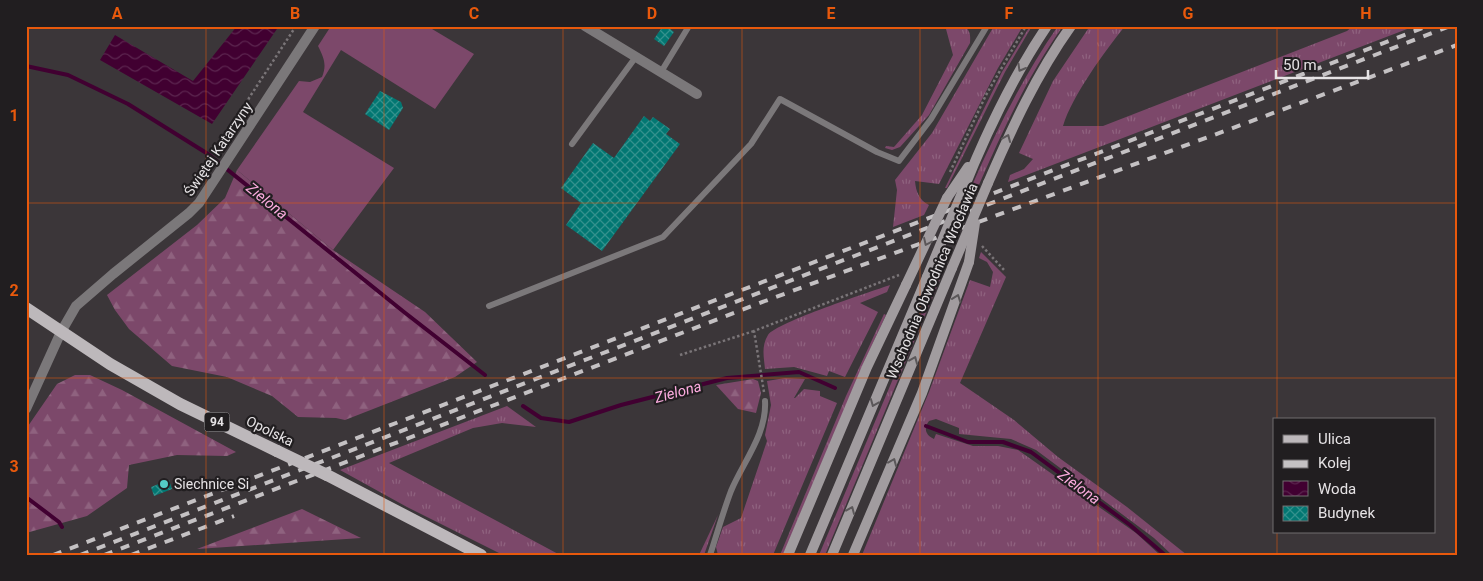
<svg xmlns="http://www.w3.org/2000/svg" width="1483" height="581" font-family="Roboto,sans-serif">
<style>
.grass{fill:url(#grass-tufts)}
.forest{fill:url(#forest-firs)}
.garden{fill:#7c486a}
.water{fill:url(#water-waves)}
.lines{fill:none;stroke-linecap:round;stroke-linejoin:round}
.stream{stroke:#410031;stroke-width:4}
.building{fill:url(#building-cross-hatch)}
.path{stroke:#7a7578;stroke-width:2.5;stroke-dasharray:2.5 2.5;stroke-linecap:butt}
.service{stroke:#7b787a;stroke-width:6}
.minor{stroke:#7b787a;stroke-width:10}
.tertiary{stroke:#7b787a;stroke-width:10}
.secondary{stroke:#a19c9f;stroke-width:10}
.primary{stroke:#bdb8bb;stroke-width:12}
.rail{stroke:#c4c1c3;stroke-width:4;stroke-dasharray:9 9;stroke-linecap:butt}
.secondary-bridge{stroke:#a19c9f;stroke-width:10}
.primary-bridge{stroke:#bdb8bb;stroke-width:12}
.oneway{stroke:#5b5759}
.grid{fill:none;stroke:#e8590c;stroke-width:1;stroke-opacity:0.55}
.poi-dot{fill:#54cdc6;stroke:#211e20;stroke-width:2}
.labels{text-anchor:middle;stroke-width:4.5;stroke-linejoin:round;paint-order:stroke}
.shield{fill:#211e20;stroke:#aba8aa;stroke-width:1}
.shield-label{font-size:12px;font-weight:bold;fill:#e6e3e5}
.street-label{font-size:14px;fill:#e6e3e5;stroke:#211e20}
.poi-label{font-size:14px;fill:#e6e3e5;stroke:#211e20;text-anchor:start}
.water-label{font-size:15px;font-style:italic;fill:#fbabde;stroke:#211e20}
.neatline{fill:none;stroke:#e8590c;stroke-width:2}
.grid-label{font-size:16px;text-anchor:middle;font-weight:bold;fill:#e8590c}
</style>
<defs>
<pattern id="grass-tufts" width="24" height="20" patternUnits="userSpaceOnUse" patternTransform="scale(1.25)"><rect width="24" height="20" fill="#7c486a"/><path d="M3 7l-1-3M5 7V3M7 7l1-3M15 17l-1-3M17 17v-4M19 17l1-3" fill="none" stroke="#8f627f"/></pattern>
<pattern id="forest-firs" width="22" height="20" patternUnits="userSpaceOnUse" patternTransform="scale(1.25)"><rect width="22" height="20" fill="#7c486a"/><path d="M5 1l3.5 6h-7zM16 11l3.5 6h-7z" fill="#8f627f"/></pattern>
<pattern id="water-waves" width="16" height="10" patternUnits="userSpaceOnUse" patternTransform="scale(1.25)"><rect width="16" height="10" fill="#410031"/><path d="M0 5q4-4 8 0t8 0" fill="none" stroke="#5c254f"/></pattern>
<pattern id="building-cross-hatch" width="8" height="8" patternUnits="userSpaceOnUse" patternTransform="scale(1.25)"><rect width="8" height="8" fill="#027772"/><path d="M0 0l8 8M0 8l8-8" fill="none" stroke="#33918d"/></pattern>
</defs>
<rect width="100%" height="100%" fill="#3b3639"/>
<g class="grass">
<path d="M948,26C963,26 972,25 970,43L929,115L900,147L892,150L885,148L886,146L894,147L922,115L953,55L946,29Z"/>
<path d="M994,26H1023L998,68L939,184L915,181C916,192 919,200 929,205L924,215L893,227L897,190L895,180L932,133Z"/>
<path d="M1030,26H1032L1005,72L947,188H945L1002,72Z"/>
<path d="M1058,26H1063C1027,77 1003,130 978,187L970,190C995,133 1022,78 1058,26Z"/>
<path d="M1090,26H1125C1105,51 1072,96 1063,126H1103L1347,31L1353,26H1415L1008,182L1010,175L1024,169L1033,159L1019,153L1053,81Z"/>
<path d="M981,252L1006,277L960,383L1014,420L1058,457L1127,507L1187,555H1172L1154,538L1036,450L1011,439L959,434V428L936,419L929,421C923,429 926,435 934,439L936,434L973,446H998L1018,450L1136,533L1160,555H862L929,392L970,280L990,287L993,272L987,262L979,258Z"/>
<path d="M943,272L825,555H819L937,274Z"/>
<path d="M890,285L887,292L860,303L878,312L845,377L829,371L827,376L794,367L765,369C764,358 761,346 768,335C777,322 870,292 890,285Z"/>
<path d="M884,314L886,315L865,360L783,555H780L846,396Z"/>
<path d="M785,378L805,379L794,398H795L804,389L820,391V396L837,403L773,555H718L716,547L723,527L741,518L767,441L765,435L771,405L767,381Z"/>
<path d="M507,406L536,427L502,423L473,428L389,463L560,555H503L407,507L340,470Z"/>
<path d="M718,515L704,555H699Z"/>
</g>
<g class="forest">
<path d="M237,170L333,250L425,312L477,362L455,377L345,420L336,418L298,417L272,396L227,377L172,366L129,329L115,310L107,295L197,225L225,198Z"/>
<path d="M75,375H90L122,390L236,452L227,456L177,455L129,465L127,488L87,516L26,533V429L57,384Z"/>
<path d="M753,379L758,381L761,393L756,413L738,409L716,385Z"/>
<path d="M302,509L361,538L197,549Z"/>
</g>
<path class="garden" d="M331,26H427L474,54L435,109L341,50L303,112L394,168L333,250L237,170L299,81L310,82L322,77C327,65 324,58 318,46Z"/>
<path class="water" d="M237,26H279L212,124L100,60L115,35L193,81Z"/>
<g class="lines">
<g class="stream">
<path d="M26,66L68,75L128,104L208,154L404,312L485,375"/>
<path d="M523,406L541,418L569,422L621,405L727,378L799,372L835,388"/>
<path d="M926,426L968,442H1003L1031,452L1130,525L1165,555"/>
<path d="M26,497L59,522L62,527"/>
</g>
</g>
<g class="building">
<path d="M663,26H666L674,32L664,46L654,39Z"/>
<path d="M380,91L401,102L403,108L389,130L365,114Z"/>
<path d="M644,116L650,121L653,117L670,129L666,134L680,144L602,251L566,225L581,203L561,188L593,143L614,158Z"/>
<path d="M169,480L172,489L154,496L151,487Z"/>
</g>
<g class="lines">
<g class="path">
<path d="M241,118L249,98L296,26"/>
<path d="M950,172L986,95L1026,26"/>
<path d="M982,246L1004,270"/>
<path d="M680,355L754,331"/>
<path d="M764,392L754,331L899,275"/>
</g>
<g class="service">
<path d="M661,72L689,26"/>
<path d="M572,144L635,58"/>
<path d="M489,306L663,237L751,144L780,99L877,152L899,161L931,119L987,26"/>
<path d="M710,555C717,534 723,512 731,491C743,462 767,434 765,401"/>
</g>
<path class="minor" d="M585,26L697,94"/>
<path class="tertiary" d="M26,409L61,332L76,306L113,274L189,213L199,203L315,26"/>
<g class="secondary">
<path d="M988,183C1012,128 1036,75 1071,26"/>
<path d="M962,193C985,135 1012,78 1047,26"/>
<path d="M947,198L968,167"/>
<path d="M788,555L867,367L906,285"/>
<path d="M810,555L927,277"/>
<path d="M832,555L952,268"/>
<path d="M853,555L922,393L969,262"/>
</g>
<g class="primary">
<path d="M26,308L110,364L180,404L277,451"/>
<path d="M327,475L481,555"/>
</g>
<g class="rail">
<path d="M53,555L1428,26"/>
<path d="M80,555L1450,26"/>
<path d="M104,555L765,301L1457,45"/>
<path d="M131,555L234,516"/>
</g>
<g class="secondary-bridge">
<path d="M969,262L975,223"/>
<path d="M952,268L988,183"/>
<path d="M927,277L962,193"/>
<path d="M906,285L947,198"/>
</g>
<path class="primary-bridge" d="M277,451L327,475"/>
</g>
<defs><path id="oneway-chevron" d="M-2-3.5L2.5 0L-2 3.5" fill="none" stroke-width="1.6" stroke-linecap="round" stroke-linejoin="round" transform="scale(1.25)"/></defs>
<g class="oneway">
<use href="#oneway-chevron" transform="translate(1021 68) rotate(120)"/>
<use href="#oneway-chevron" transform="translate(1007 138) rotate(-67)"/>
<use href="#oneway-chevron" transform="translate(927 242) rotate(115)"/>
<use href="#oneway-chevron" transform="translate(957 298) rotate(-70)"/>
<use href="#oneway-chevron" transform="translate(914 360) rotate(-67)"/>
<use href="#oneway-chevron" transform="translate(874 403) rotate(112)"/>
<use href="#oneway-chevron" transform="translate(893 462) rotate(-67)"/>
<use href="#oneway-chevron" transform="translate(851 510) rotate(-67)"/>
</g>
<path class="grid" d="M206,26V555M384,26V555M563,26V555M742,26V555M920,26V555M1098,26V555M1277,26V420M26,203H1457M26,378H1457M1277,532V555"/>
<circle class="poi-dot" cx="164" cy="484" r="5"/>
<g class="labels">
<rect class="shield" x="204.5" y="412.5" width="25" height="19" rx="4"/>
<g class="shield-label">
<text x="217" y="426">94</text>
</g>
<g class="street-label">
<text transform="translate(218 149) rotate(-56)" y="5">Świętej Katarzyny</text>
<text transform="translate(932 281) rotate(-67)" y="5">Wschodnia Obwodnica Wrocławia</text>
<text transform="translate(270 431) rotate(26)" y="5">Opolska</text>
</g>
<g class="poi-label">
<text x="174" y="489">Siechnice Si</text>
</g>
<g class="water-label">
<text transform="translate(267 201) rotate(39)" y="5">Zielona</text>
<text transform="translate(678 392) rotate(-15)" y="5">Zielona</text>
<text transform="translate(1079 487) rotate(36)" y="5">Zielona</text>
</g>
</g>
<rect width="1483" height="581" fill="none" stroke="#211e20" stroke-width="55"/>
<rect x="1273" y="418" width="162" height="115" fill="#211e20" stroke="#706d6f"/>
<rect x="1283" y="435" width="25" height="8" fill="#bdb8bb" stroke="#706d6f"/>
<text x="1318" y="444" font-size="15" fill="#e6e3e5">Ulica</text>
<rect x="1283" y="460" width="25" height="8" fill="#c4c1c3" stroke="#706d6f"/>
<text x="1318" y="468" font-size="15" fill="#e6e3e5">Kolej</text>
<rect x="1283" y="481" width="25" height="15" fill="url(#water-waves)" stroke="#706d6f"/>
<text x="1318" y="494" font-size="15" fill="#e6e3e5">Woda</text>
<rect x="1283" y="506" width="25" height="15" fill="url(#building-cross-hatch)" stroke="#706d6f"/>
<text x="1318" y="518" font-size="15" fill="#e6e3e5">Budynek</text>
<path d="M1276 70v8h92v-8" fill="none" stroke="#e6e3e5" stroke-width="2.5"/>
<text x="1283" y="70" font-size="15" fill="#e6e3e5" stroke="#211e20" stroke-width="4" paint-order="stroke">50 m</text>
<rect x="28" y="28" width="1428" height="526" class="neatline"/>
<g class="grid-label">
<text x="117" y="19">A</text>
<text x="295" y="19">B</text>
<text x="474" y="19">C</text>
<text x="652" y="19">D</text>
<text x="831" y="19">E</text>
<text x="1009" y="19">F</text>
<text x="1188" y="19">G</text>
<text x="1366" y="19">H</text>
<text x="14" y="121">1</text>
<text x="14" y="296">2</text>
<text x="14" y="472">3</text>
</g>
</svg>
